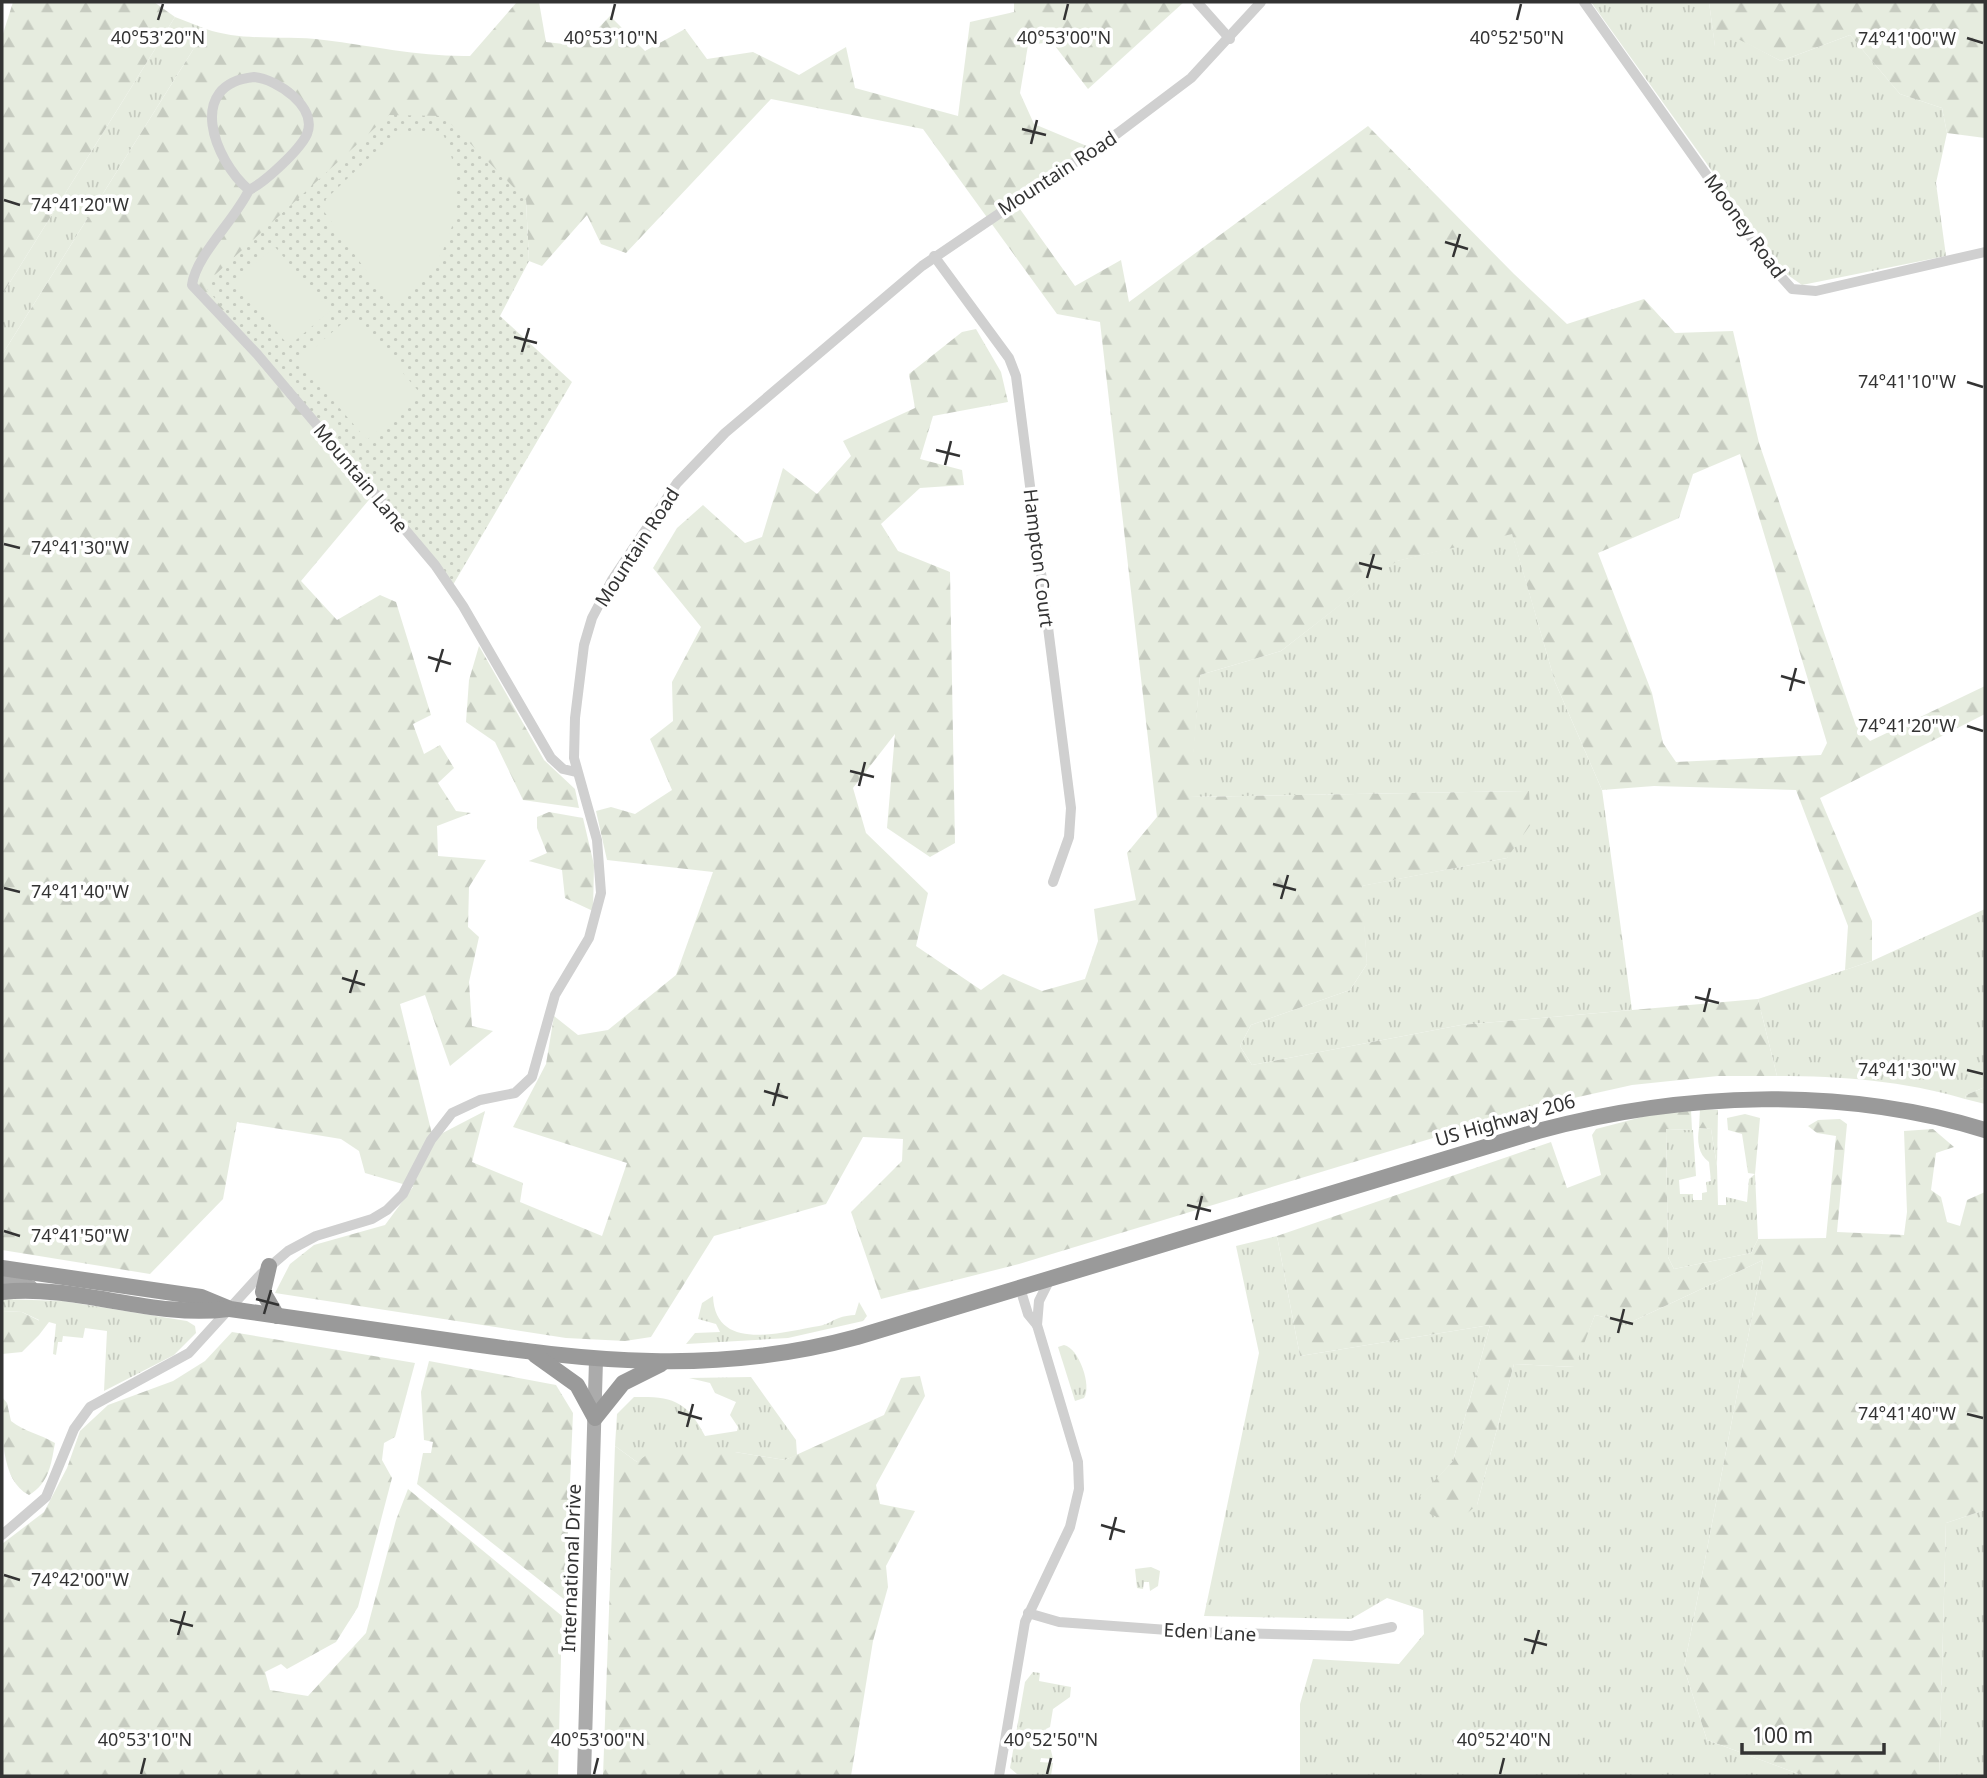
<svg xmlns="http://www.w3.org/2000/svg" width="1987" height="1778" font-family="'Noto Sans',sans-serif">
<style>
.grass{fill:url(#grass-tufts)}
.forest{fill:url(#forest-firs);fill-rule:evenodd}
.park{fill:url(#park-dots)}
.pitch{fill:#e6ecdf}
.lines{fill:none;stroke-linecap:round;stroke-linejoin:round}
.minor{stroke:#d0d0d0;stroke-width:10}
.major{stroke:#ababab;stroke-width:14}
.highway{stroke:#9a9a9a;stroke-width:16}
.ticks{fill:none;stroke:#333;stroke-width:2.5}
.labels{text-anchor:middle;stroke-width:7;stroke-linejoin:round;paint-order:stroke}
.street-label{font-size:19px;fill:#333;stroke:#fff}
.ticks-label{font-size:18px;text-anchor:middle;fill:#333;stroke:#fff;stroke-width:7;stroke-linejoin:round;paint-order:stroke}
</style>
<defs>
<pattern id="grass-tufts" width="24" height="20" patternUnits="userSpaceOnUse" patternTransform="scale(1.75)"><rect width="24" height="20" fill="#e6ecdf"/><path d="M3 7l-1-3M5 7V3M7 7l1-3M15 17l-1-3M17 17v-4M19 17l1-3" fill="none" stroke="#c6cbc0"/></pattern>
<pattern id="forest-firs" width="22" height="20" patternUnits="userSpaceOnUse" patternTransform="scale(1.75)"><rect width="22" height="20" fill="#e6ecdf"/><path d="M5 1l3.5 6h-7zM16 11l3.5 6h-7z" fill="#c6cbc0"/></pattern>
<pattern id="park-dots" width="8" height="8" patternUnits="userSpaceOnUse" patternTransform="scale(1.75)"><rect width="8" height="8" fill="#e6ecdf"/><path d="M2 2h.1M6 6h.1" fill="none" stroke="#c6cbc0" stroke-width="1.8" stroke-linecap="round"/></pattern>
</defs>
<rect width="100%" height="100%" fill="#fff"/>
<g class="grass">
<path d="M1591,2H1709L1715,46L1734,36L1781,61L1850,35L1900,94L1942,108L1947,133L1936,183L1946,256L1802,285L1785,273Z"/>
<path d="M175,17L206,29L2,355V295Z"/>
<path d="M1512,533L1555,682L1602,790L1632,1010L1461,1025L1252,1065L1240,1046L1251,1025L1350,990L1367,964L1361,886L1507,858L1529,791L1189,797L1200,675L1281,651L1396,561Z"/>
<path d="M1985,909V1087L1966,1095L1965,1099C1904,1081 1841,1076 1777,1076L1758,999L1872,961Z"/>
<path d="M1699,1128L1711,1129L1717,1166L1718,1205H1726V1197L1747,1202L1749,1179L1755,1174L1758,1239L1751,1253L1674,1269L1668,1257L1666,1129L1693,1130L1696,1176L1679,1180L1680,1194H1693V1200H1702V1193L1707,1192L1706,1182L1711,1181L1709,1162C1698,1154 1697,1141 1699,1128Z"/>
<path d="M1277,1236L1300,1356L1490,1325L1453,1461L1421,1496L1477,1505L1514,1364L1574,1367L1595,1315L1629,1323L1763,1260L1684,1668L1707,1740L1804,1776H1300V1704L1313,1659L1399,1664L1424,1634L1423,1610L1387,1598L1351,1619L1204,1616L1259,1353L1236,1246Z"/>
<path d="M713,1296C715,1353 782,1332 819,1326C834,1323 834,1316 855,1315L859,1302L867,1316L863,1321L788,1338L686,1344L695,1333L720,1332L716,1324L698,1319L702,1303Z"/>
<path d="M2,1299L63,1301L187,1321L195,1326L196,1333L174,1355L104,1391L107,1331L85,1328L83,1338L63,1336L62,1342H58L56,1355L53,1354L56,1324L49,1322L39,1335V1320L22,1312L2,1311Z"/>
<path d="M1064,1345C1079,1348 1092,1386 1084,1398L1075,1401L1058,1347Z"/>
<path d="M751,1377L796,1440L797,1455L785,1460L735,1452L637,1462L615,1446L617,1414L634,1397C673,1396 687,1401 705,1436L737,1431L738,1427L730,1415L736,1402L715,1393L710,1383L689,1378Z"/>
<path d="M1985,1510V1776H1939L1946,1523Z"/>
<path d="M1151,1567L1160,1571L1158,1586L1150,1591L1149,1582H1144L1143,1589L1137,1588L1135,1569Z"/>
<path d="M1033,1672L1040,1673L1039,1681L1071,1687L1070,1697L1053,1709L1050,1727L1046,1729L1053,1759L1041,1758L1040,1762L1053,1763L1051,1776L1017,1774L1010,1768L1025,1682Z"/>
</g>
<g class="forest">
<path d="M13,2H154L175,17L2,295V37Z"/>
<path d="M517,2H539L546,42L581,46L610,16L645,51L685,29L707,59L753,52L799,75L846,47L855,88L958,116L970,22L1014,12V2H1184L1088,89L1052,42L1028,45L1020,93L1034,124L1094,149L1015,202L1075,286L1121,260L1129,302L1368,126L1514,274L1567,324L1644,299L1675,333L1733,331L1759,443L1856,726L1870,741L1985,686V714L1820,798L1872,921V961L1845,970L1848,926L1796,790L1654,786L1602,790L1555,682L1512,534L1397,561L1281,651L1200,675L1190,797L1529,791L1531,824L1507,858L1362,886L1367,964L1350,990L1251,1025L1240,1046L1252,1065L1461,1025L1758,999L1777,1076H1718L1632,1085L1538,1106L1019,1264L881,1299L851,1212L902,1161L903,1139L863,1137L826,1204L714,1236L651,1337L625,1341L566,1338L275,1293L290,1264L314,1245L385,1225L413,1187L365,1173L359,1151L341,1139L237,1122L223,1199L150,1274L2,1250V355L206,29C244,42 285,35 324,40C374,46 420,57 470,56ZM771,99L923,129L1057,314L1100,322L1157,817L1127,853L1136,900L1094,909L1098,941L1085,979L1042,991L1003,974L981,990L916,946L928,893L866,833L853,788L895,734L887,828L930,857L955,843L950,572L898,551L881,524L920,488L964,485L962,470L920,459L933,416L1008,402L1001,372L976,329L962,332L909,374L915,408L843,441L851,456L817,494L783,468L762,537L745,543L703,505L677,528L653,568L701,627L672,682L673,721L650,739L672,790L635,814L611,807L596,811L607,860L713,872L676,975L608,1030L578,1035L554,1016L546,1064L513,1127L627,1163L602,1236L520,1202L523,1183L472,1162L485,1111L433,1138L400,1004L425,995L450,1066L493,1031L472,1026L469,982L479,937L468,927L469,887L486,860L438,856L437,826L471,813L456,811L438,783L454,768L440,745L424,754L413,724L431,715L396,602L380,595L337,620L301,581L373,495L205,285L263,232L526,200L529,261L542,266L587,215L601,244L626,253ZM1740,454L1827,743L1821,755L1676,762L1663,743L1652,693L1598,553L1679,518L1693,474Z"/>
<path d="M1709,2H1985V138L1947,133L1942,108L1900,94L1850,35L1781,61L1734,37L1715,47Z"/>
<path d="M479,646L544,760L575,789L579,808L523,800L495,742L466,722L469,680Z"/>
<path d="M549,812L583,818L594,865L593,911L565,898L562,870L529,861L547,853L537,828V817Z"/>
<path d="M1985,1087V1104L1965,1099L1966,1095Z"/>
<path d="M1700,1109L1718,1110L1717,1166L1711,1129L1699,1128Z"/>
<path d="M1691,1110L1692,1130L1666,1129L1668,1257L1674,1269L1751,1253L1758,1239L1826,1238L1836,1136L1817,1133L1808,1126L1818,1120L1840,1119L1847,1124L1837,1232L1904,1235L1907,1212L1904,1131L1933,1129L1954,1147L1936,1153L1931,1190L1941,1197L1947,1222L1960,1226L1967,1200L1985,1192V1510L1946,1523L1939,1776H1804L1707,1740L1684,1668L1763,1260L1629,1323L1595,1315L1575,1367L1514,1364L1477,1505L1454,1524L1430,1514L1420,1496L1453,1461L1490,1325L1300,1356L1277,1236L1551,1142L1567,1188L1601,1175L1592,1135L1596,1129L1665,1111Z"/>
<path d="M1745,1114L1760,1118L1755,1174L1748,1173L1742,1134L1728,1130L1727,1118Z"/>
<path d="M2,1311L22,1312L40,1321L39,1335L22,1352L2,1354Z"/>
<path d="M232,1332L415,1363L395,1437L384,1443L382,1460L392,1478L358,1607L336,1642L287,1669L281,1664L265,1672L270,1690L308,1696L366,1633L396,1520L408,1489L562,1616L558,1776H2V1544L44,1512L67,1468L80,1431L108,1405L173,1381L205,1361Z"/>
<path d="M429,1361L556,1385L573,1413L565,1600L417,1484L423,1453H431L433,1442L424,1440L421,1392Z"/>
<path d="M920,1376L925,1396L876,1485L880,1504L915,1511L886,1566L888,1587L873,1641L851,1776H603L615,1446L637,1462L656,1448L735,1452L785,1460L884,1415L901,1378Z"/>
<path d="M2,1397L7,1403L11,1421C25,1432 40,1434 55,1443C51,1465 49,1483 29,1495C0,1481 2,1430 2,1397Z"/>
</g>
<path class="park" d="M389,115L443,116L526,200L529,261L500,316L572,382L450,590L204,285Z"/>
<g class="pitch">
<path d="M443,134C473,199 451,269 391,306L323,210L326,199L393,135Z"/>
<path d="M275,247L330,311L289,346L234,282Z"/>
<path d="M353,314L420,393L367,440L299,361Z"/>
</g>
<g class="lines">
<g class="minor">
<path d="M1197,2L1230,39"/>
<path d="M1584,2L1769,263L1792,289L1816,291L1985,252"/>
<path d="M254,77C277,79 318,107 307,134C300,150 264,183 249,190C214,160 185,84 254,77Z"/>
<path d="M249,190C235,220 196,255 192,285L257,354L435,565L463,606L551,758L563,769L576,772"/>
<path d="M934,256L1009,358L1016,376L1071,808L1069,837L1053,882"/>
<path d="M1020,1288L1028,1314L1037,1325"/>
<path d="M2,1535L46,1497L74,1429L90,1407L189,1353L261,1274L288,1251L316,1236L372,1219L387,1210L403,1194L431,1140L452,1113L480,1100L515,1093L532,1077L555,995L589,938L601,893L597,840L574,758L575,718L584,645L592,618L612,580L677,483L725,433L922,266L1118,133L1191,78L1261,2"/>
<path d="M1028,1613L1059,1622L1195,1632L1351,1636L1392,1627"/>
<path d="M999,1776L1025,1622L1070,1527L1079,1489L1078,1462L1037,1325L1039,1301L1050,1279"/>
</g>
<g class="major">
<path d="M2,1281L31,1287"/>
<path d="M584,1776L596,1360"/>
</g>
<g class="highway">
<path d="M269,1266L263,1292L277,1316"/>
<path d="M2,1268L201,1297L230,1309C302,1320 374,1330 446,1340C589,1361 714,1376 857,1337L1538,1131C1684,1092 1840,1086 1985,1130"/>
<path d="M2,1292C78,1284 152,1319 228,1309"/>
<path d="M535,1355L577,1385L595,1418L623,1383L661,1364"/>
</g>
</g>
<path class="ticks" d="M158,20L163,4M611,20L615,4M1064,20L1068,4M1517,20L1521,4M1967,38L1983,43M1022,129L1046,135M1031,144L1037,120M4,200L20,205M1445,242L1468,249M1453,257L1460,234M514,337L537,343M522,352L529,328M1967,382L1983,387M936,450L960,456M945,465L951,441M4,544L20,548M1359,563L1382,569M1367,578L1374,554M428,657L451,664M436,672L443,649M1781,676L1805,683M1790,691L1796,668M1967,726L1983,731M850,771L874,777M859,786L865,762M1273,884L1296,890M4,888L20,892M1281,899L1288,875M342,978L365,985M350,993L357,970M1695,997L1719,1003M1704,1012L1710,988M1967,1070L1983,1074M764,1091L788,1098M773,1106L779,1083M1187,1205L1211,1211M1196,1220L1202,1196M4,1231L20,1236M256,1299L279,1305M264,1314L271,1290M1610,1318L1633,1324M1618,1333L1624,1309M678,1412L702,1419M1967,1414L1983,1418M687,1427L693,1404M1101,1525L1125,1532M1110,1540L1116,1517M4,1575L20,1580M170,1620L193,1626M178,1635L185,1611M1524,1639L1547,1645M1532,1654L1539,1630M141,1774L145,1758M594,1774L598,1758M1047,1774L1051,1758M1500,1774L1504,1758"/>
<g class="labels">
<g class="street-label">
<text transform="translate(1057 173) rotate(-33)" y="7">Mountain Road</text>
<text transform="translate(1745 226) rotate(54)" y="7">Mooney Road</text>
<text transform="translate(361 478) rotate(50)" y="7">Mountain Lane</text>
<text transform="translate(637 547) rotate(-57)" y="7">Mountain Road</text>
<text transform="translate(1039 558) rotate(83)" y="7">Hampton Court</text>
<text transform="translate(1505 1120) rotate(-16)" y="7">US Highway 206</text>
<text transform="translate(571 1568) rotate(-88)" y="7">International Drive</text>
<text transform="translate(1210 1632) rotate(3)" y="7">Eden Lane</text>
</g>
</g>
<g class="ticks-label">
<text x="158" y="44">40°53'20"N</text>
<text x="611" y="44">40°53'10"N</text>
<text x="1064" y="44">40°53'00"N</text>
<text x="1517" y="44">40°52'50"N</text>
<text x="1907" y="45">74°41'00"W</text>
<text x="80" y="211">74°41'20"W</text>
<text x="1907" y="388">74°41'10"W</text>
<text x="80" y="554">74°41'30"W</text>
<text x="1907" y="732">74°41'20"W</text>
<text x="80" y="898">74°41'40"W</text>
<text x="1907" y="1076">74°41'30"W</text>
<text x="80" y="1242">74°41'50"W</text>
<text x="1907" y="1420">74°41'40"W</text>
<text x="80" y="1586">74°42'00"W</text>
<text x="145" y="1746">40°53'10"N</text>
<text x="598" y="1746">40°53'00"N</text>
<text x="1051" y="1746">40°52'50"N</text>
<text x="1504" y="1746">40°52'40"N</text>
</g>
<rect width="1987" height="1778" fill="none" stroke="#333333" stroke-width="7"/>
<path d="M1742 1743v10h142v-10" fill="none" stroke="#333333" stroke-width="3.5"/>
<text x="1752" y="1743" font-size="21" fill="#333333" stroke="#ffffff" stroke-width="5" paint-order="stroke">100 m</text>
</svg>
